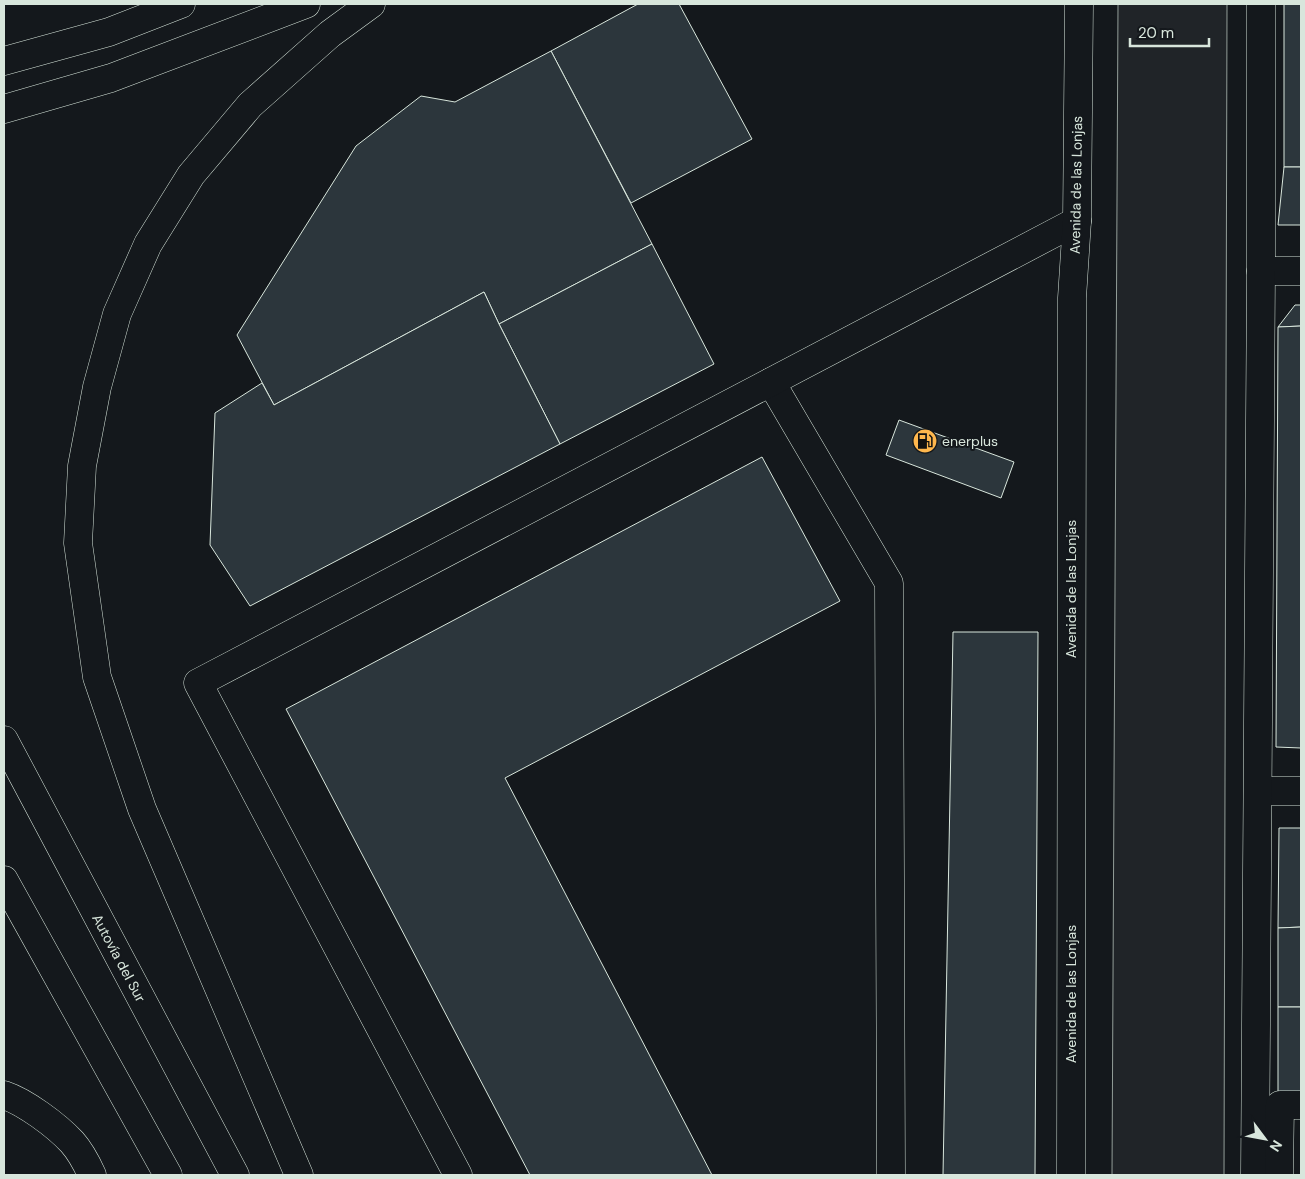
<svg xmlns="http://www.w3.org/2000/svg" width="1305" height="1179" font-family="'DM Sans',sans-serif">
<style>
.green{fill:#202428;stroke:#939e99}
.building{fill:#2c363c;stroke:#d8e6dc}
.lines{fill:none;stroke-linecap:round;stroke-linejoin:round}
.minor-casing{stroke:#d8e6dc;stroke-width:29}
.major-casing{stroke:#d8e6dc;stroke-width:29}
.highway-casing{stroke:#d8e6dc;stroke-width:29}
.minor{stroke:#14181c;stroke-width:28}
.major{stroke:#14181c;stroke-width:28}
.highway{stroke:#14181c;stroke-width:28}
.labels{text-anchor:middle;stroke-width:4;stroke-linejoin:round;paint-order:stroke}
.street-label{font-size:14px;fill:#d8e6dc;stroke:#14181c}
.poi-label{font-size:14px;fill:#d8e6dc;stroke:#14181c;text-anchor:start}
</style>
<rect width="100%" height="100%" fill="#14181c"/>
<path class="green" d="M1118,4H1227L1224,1175H1112Z"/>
<g class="building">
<path d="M638,4H679L752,139L631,203L551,51Z"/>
<rect x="1284" y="4" width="17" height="163"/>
<path d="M551,51L652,244L499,324L484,292L274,405L237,335L356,146L421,96L455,102Z"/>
<path d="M1284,167H1301V225H1278Z"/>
<path d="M652,244L714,364L560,444L499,324Z"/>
<path d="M484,292L499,324L560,444L250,606L210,545L215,413L262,383L274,405Z"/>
<path d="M1295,305H1301V326L1278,327Z"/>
<path d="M1301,326V748L1276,747L1278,327Z"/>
<path d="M899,420L1014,462L1001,498L886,455Z"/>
<path d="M762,457L840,601L505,778L712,1175H530L286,709Z"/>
<path d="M953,632H1038L1035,1175H943Z"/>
<path d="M1279,828H1301V927L1278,928Z"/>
<path d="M1301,927V1007H1278V928Z"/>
<path d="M1278,1007H1301V1102L1278,1101Z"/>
</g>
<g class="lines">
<defs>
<g id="minor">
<path d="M1261,271H1301"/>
<path d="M771,382L889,583L891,1175"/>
<path d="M1258,791H1301"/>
<path d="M4,1095C25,1102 56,1125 72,1142C80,1151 87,1164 92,1175"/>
<path d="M458,1175L198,683L1077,221"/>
<path d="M1255,1175L1261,271V4"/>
<path d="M1279,1175L1280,1105H1301"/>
</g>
<path id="major" d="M1071,1175L1072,329V298L1077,221L1079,4"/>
<g id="highway">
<path d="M4,61L109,32L181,4"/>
<path d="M4,109L111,78L306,4"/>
<path d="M4,740L235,1175"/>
<path d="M4,880L168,1175"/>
<path d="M299,1175L142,809L97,677L78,543L82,466L97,387L117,314L148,244L191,175L250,105L330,34L371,4"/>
</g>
</defs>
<use href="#minor" class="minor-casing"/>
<use href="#major" class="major-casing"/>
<use href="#highway" class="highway-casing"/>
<use href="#minor" class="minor"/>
<use href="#major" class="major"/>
<use href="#highway" class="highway"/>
</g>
<defs>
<symbol id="fuel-disc" viewBox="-11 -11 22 22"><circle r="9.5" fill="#ffb74d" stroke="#14181c"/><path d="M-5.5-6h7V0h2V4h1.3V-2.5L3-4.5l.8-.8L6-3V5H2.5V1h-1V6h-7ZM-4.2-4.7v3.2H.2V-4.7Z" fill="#111"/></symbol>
</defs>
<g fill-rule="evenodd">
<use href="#fuel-disc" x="911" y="427" width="28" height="28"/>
</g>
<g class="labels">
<g class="street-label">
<text transform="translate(1076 185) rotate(-89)" y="5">Avenida de las Lonjas</text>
<text transform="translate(1071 589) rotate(-90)" y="5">Avenida de las Lonjas</text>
<text transform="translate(119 958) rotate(62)" y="5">Autovía del Sur</text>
<text transform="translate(1071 994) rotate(-90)" y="5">Avenida de las Lonjas</text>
</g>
<g class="poi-label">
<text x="942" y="446">enerplus</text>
</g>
</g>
<rect width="1305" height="1179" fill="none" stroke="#d8e6dc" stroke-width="10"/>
<g transform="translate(1265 1139) rotate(122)" stroke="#14181c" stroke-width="4" paint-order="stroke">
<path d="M0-4L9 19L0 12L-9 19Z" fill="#d8e6dc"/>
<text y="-8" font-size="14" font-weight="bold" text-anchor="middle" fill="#d8e6dc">N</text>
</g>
<path d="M1130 38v8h79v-8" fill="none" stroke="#d8e6dc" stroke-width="2.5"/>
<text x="1138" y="38" font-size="15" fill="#d8e6dc" stroke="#14181c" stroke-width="4" paint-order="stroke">20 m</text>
</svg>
